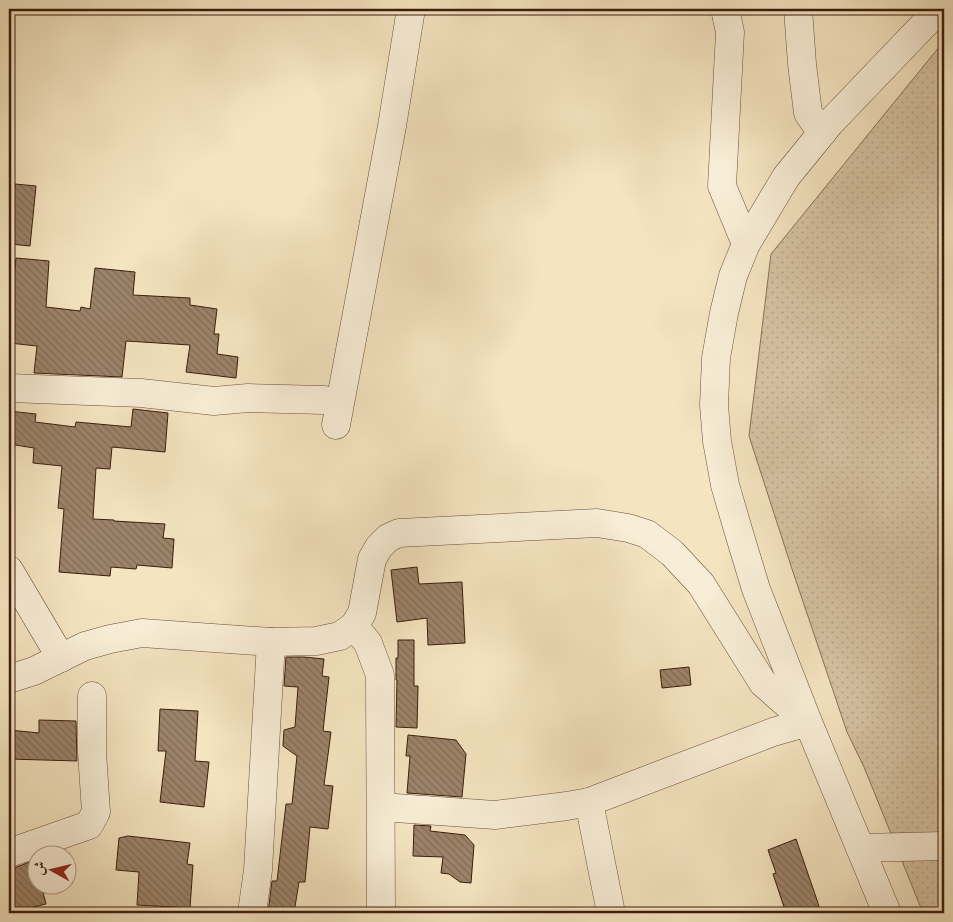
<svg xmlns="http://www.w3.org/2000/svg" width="953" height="922" font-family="'Gentium Book Plus',Amiri,serif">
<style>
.grass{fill:url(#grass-dots);stroke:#887058}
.building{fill:url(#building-back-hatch);stroke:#3c1d0d}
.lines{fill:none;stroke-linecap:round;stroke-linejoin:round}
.minor-casing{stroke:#6a4f3a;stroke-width:29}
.minor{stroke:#f8edd6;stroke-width:28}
</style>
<defs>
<pattern id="grass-dots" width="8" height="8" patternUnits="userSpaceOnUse" patternTransform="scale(1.25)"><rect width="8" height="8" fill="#d5c2a2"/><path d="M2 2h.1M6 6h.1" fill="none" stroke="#b8a68a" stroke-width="1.8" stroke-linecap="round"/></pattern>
<pattern id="building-back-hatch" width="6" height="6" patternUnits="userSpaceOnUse" patternTransform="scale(1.25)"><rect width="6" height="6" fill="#9c846a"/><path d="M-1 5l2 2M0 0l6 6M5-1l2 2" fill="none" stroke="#806b56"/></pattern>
</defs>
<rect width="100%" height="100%" fill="#f4e4c0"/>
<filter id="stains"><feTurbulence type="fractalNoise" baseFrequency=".004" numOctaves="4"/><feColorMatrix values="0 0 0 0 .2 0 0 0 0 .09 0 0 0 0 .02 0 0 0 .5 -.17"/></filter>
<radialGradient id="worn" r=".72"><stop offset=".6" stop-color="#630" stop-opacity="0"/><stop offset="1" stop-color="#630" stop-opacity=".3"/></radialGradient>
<path class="grass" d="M944,41V913H923L864,767L847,732L792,569L749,436L771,254Z"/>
<g class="building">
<path d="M15,184L36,186L30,246L10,244Z"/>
<path d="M16,258L49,261L46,307L80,311L81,307L90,309L95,268L135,272L133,295L190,298V305L217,309L214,334H219L217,354L238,357L236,378L186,372L190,345L126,341L122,377L34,373L37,346L9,343L14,296H12Z"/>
<path d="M133,409L168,413L165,452L112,447L110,469L96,468L93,519L114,520V521L165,524L163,538L174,539L172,568L137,565L136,569L111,567L110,576L59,572L64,509L58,508L62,466L33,463L34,448L9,444V411L36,414L35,422L75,427L76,422L131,427Z"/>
<path d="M417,567L419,584L462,582L465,643L428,645L427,618L397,622L391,570Z"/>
<path d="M398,640H414V686H418L417,728L396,727L397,680H396V658H398Z"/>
<path d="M286,657H304L324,659L322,676L329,677L323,731L331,732L324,785L333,786L328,829L310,827L305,882H299L294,913H268L272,881H277L286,804H292L297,756L283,746L284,730L295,727L298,687L284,686Z"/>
<path d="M689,667L691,685L662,688L660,670Z"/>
<path d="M160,709L198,711L195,761L209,762L204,807L160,802L166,751H158Z"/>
<path d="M39,720L76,721L77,761L9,759V730L39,733Z"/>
<path d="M408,735L456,740L466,754L462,797L407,793L410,756H406Z"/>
<path d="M414,825L431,826L430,831L465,835L474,845L471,883L460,882L449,874L441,873L443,857L413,856Z"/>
<path d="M128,836L190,843L187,864L193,865L190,908L137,905L139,872L116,870L119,838Z"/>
<path d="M796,839L817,900L821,913H786L773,874L776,873L768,850Z"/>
<path d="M35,860L38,871V884H41L46,904L9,913V868H14Z"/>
</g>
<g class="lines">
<defs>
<g id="minor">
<path d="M725,9L730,32L722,186L746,244"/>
<path d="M798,9L802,64L808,113L822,133"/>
<path d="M9,388L141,393L214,401L248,398L324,400"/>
<path d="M336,425L392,126L411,9"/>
<path d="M9,570L61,658"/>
<path d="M354,626L368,643L380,675L381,913"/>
<path d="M9,679L34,671L85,646L110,639L142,633L271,642L316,641L340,636L354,626L362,613L372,559L379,547L388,538L399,533L597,523L628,528L647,534L672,553L701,584L763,683L805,720"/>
<path d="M589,802L611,913"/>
<path d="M381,807L495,815L567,806L589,802L773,732L808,722"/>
<path d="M860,848L944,846"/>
<path d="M9,853L89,825L96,812L92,752V696"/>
<path d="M252,913L258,870L271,642"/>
<path d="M887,913L808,722L756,589L739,533L725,485L717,441L714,405L716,358L724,313L733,276L746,244L786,177L830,123L939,9"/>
</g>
</defs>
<use href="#minor" class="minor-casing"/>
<use href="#minor" class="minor"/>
</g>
<rect width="953" height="922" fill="none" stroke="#f4e4c0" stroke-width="30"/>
<rect x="10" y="10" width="933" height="902" fill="none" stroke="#3c1d0d" stroke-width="2.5"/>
<rect x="15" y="15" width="923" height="892" fill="none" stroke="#3c1d0d"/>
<g transform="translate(52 870) rotate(278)"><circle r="24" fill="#f8edd6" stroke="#ad9a86"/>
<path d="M0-4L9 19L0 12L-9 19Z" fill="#8f2418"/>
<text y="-8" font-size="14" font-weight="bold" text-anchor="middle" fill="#3c1d0d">ش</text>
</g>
<rect width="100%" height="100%" filter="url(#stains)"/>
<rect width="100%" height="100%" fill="url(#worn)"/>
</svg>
